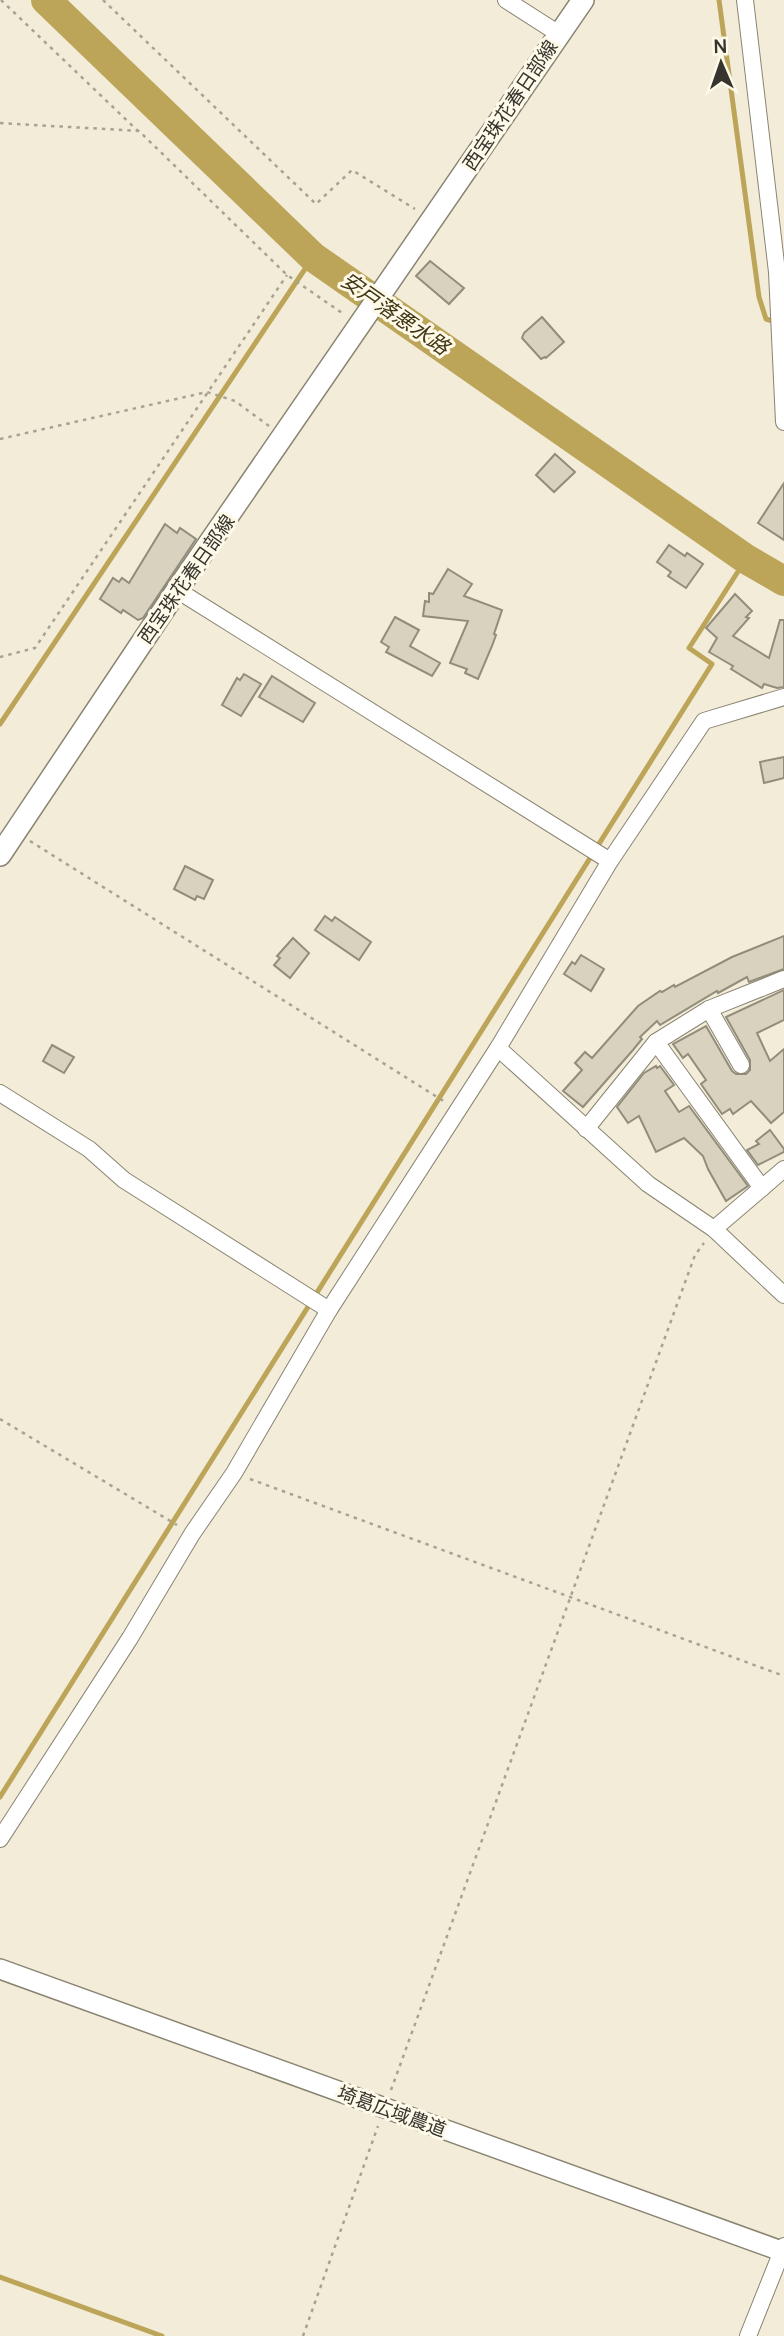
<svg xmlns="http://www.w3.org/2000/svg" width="784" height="2336" font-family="Manrope,'Noto Sans JP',sans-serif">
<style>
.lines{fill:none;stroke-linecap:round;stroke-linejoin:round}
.stream{stroke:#bca558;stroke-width:5}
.river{stroke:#bca558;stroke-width:30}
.building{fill:#d8d2bf;stroke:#928d7b;stroke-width:2}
.minor-casing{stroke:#8a8472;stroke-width:18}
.tertiary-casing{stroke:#8a8472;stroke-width:22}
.secondary-casing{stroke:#8a8472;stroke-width:24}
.path{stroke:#a7a394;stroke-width:2.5;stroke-dasharray:3.5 5;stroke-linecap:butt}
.minor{stroke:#fff;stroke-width:16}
.tertiary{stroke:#fff;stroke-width:19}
.secondary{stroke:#fff;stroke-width:21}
.labels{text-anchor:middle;stroke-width:6;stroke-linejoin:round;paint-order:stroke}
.street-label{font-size:19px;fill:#37342d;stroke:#fef9e9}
.water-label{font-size:21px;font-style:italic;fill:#413715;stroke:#fef9e9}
</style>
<rect width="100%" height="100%" fill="#f2ecd8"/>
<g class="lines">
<g class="stream">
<path d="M719,0L759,297L766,319L776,322"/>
<path d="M0,724L313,257"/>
<path d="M0,1797L712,664L689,648L746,559"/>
<path d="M0,2277L162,2336"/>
</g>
<path class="river" d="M46,0L313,257L746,559L784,581"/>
</g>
<g class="building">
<path d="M430,261L464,288L449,304L416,276Z"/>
<path d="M542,317L564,342L546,358L545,357L541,359L522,338L524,333Z"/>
<path d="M555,454L575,472L554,492L536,475Z"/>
<path d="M784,483V540L758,523Z"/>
<path d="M165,524L177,533L180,528L196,539L143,618L138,620L123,610L121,613L100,599L113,578L119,582L122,578L129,583Z"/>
<path d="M669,545L685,556L687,553L703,564L686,588L668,576L671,572L657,562Z"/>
<path d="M448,569L472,584L464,596L502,610L494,634L496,635L492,646L478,679L465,673L467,669L450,663L468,621L423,616L425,601L429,602V593L433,594Z"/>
<path d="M735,594L752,611L746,617L749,618L733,636L769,658L780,620H784V687L777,688L764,684L762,688L731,669L733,666L709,652L717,638L706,628Z"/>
<path d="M395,617L419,630L410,646L440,663L432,676L386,652L389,647L381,642Z"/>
<path d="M244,674L261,684L241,716L222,705L237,678L240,680Z"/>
<path d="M272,676L315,703L303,722L259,697Z"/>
<path d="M784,757V778L764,783L760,762Z"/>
<path d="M185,866L213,880L204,899L197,896L195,900L174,889Z"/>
<path d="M325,916L332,921L335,917L371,942L359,960L315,930Z"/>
<path d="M784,936V969L749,982L747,977L718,993L717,991L660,1025L657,1021L640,1037L642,1039L633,1050L583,1107L563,1091L582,1070L575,1063L585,1052L592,1058L638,1006L660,991L662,992L674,985L675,987L732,957Z"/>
<path d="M293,938L309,953L290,978L274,965L280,958L277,956Z"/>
<path d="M581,955L604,969L591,991L564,974L572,962L575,964Z"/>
<path d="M784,990V1020L757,1033L770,1061L784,1049V1112L771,1123L751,1101L733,1114L730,1109L722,1114L701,1084L706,1080L688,1054L683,1058L673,1044L706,1026L732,1071L736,1074H746L750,1070V1060L726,1017Z"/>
<path d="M52,1045L74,1057L64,1073L43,1061Z"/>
<path d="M656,1066L657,1068L660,1066L674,1085L665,1091L679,1112L689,1106L748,1186L726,1201L708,1169L703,1156L684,1138L656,1152L639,1116L628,1123L617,1107L644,1073Z"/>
<path d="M770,1130L784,1149V1152L758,1165L747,1150L759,1144L756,1141Z"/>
</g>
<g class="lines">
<defs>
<g id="minor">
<path d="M506,0L559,34"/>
<path d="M745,0L777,272L784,422"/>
<path d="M177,590L610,861"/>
<path d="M709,1009L741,1065"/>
<path d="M656,1042L762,1188"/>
<path d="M498,1048L648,1184L714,1229L784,1295"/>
<path d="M0,1093L89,1149L124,1180L329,1310"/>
<path d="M586,1129L656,1042L709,1009L784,979"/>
<path d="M714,1229L784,1169"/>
<path d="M0,1839L130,1638L192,1534L234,1473L329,1310L498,1048L610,861L704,721L784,697"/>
<path d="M748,2336L784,2246"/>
</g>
<path id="tertiary" d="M0,1969L784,2252"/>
<path id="secondary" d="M0,855L177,590L583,0"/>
</defs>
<use href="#minor" class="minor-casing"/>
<use href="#tertiary" class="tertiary-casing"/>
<use href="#secondary" class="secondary-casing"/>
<g class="path">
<path d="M1,0L138,131"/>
<path d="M103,0L316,204L352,170L415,209"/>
<path d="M0,123L139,131L287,275L345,315"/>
<path d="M0,439L207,392L235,401L269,426"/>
<path d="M0,657L35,648L287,275"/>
<path d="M30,841L445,1102"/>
<path d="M0,1419L177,1525"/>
<path d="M250,1479L784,1676"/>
<path d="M391,2090L695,1255L704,1243"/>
<path d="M303,2336L378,2126"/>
</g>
<use href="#minor" class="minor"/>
<use href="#tertiary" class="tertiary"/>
<use href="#secondary" class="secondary"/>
</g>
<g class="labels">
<g class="street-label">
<text transform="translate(510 105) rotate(-56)" y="7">西宝珠花春日部線</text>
<text transform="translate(186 579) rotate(-55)" y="7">西宝珠花春日部線</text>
<text transform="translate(392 2111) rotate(20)" y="7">埼葛広域農道</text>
</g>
<g class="water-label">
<text transform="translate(395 314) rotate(35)" y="7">安戸落悪水路</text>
</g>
</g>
<g transform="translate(721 63) rotate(358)" stroke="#fef9e9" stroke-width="5" paint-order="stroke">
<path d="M0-5L12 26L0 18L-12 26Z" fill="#37342d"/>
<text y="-10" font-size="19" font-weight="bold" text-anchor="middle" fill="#37342d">N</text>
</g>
</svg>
